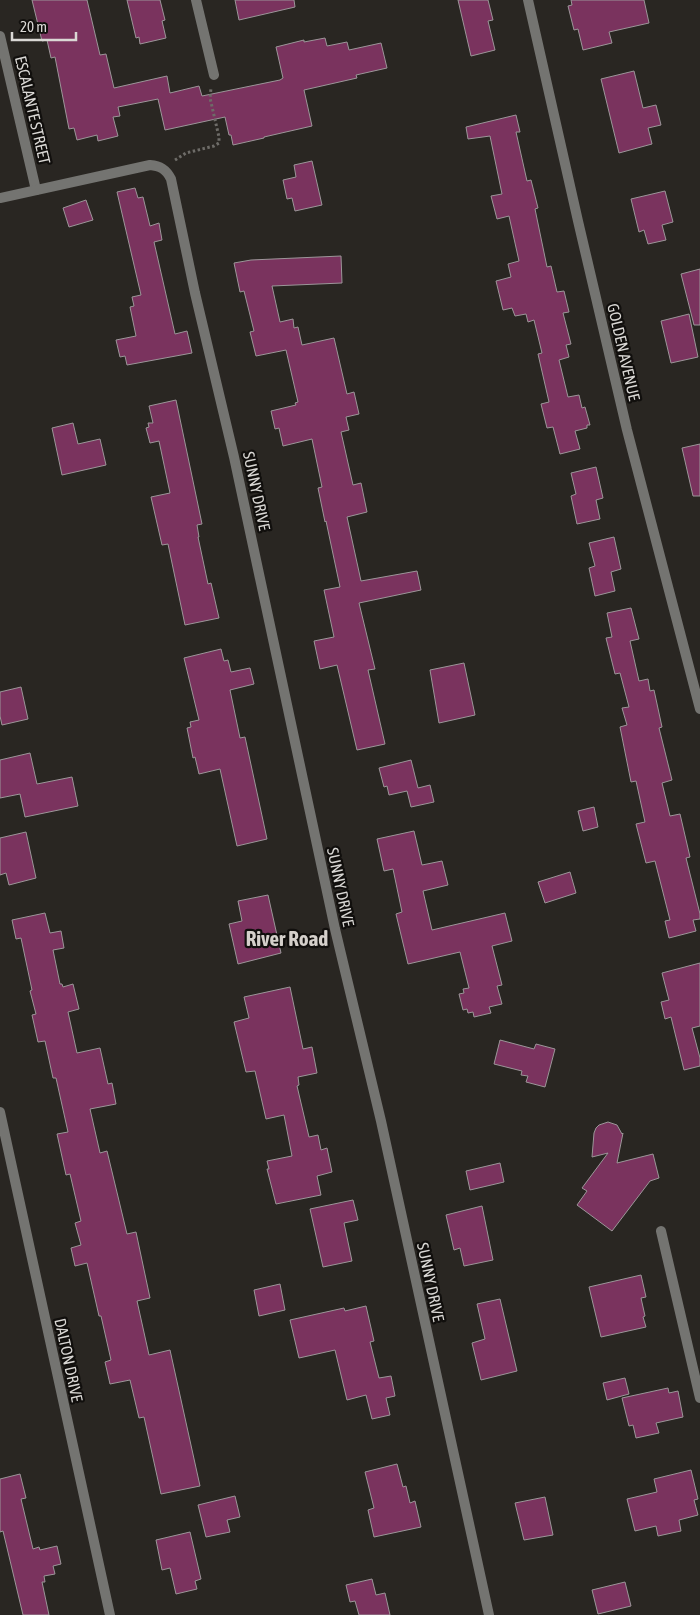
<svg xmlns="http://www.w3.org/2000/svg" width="700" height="1615" font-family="'Asap Condensed',sans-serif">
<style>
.building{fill:#7a335e;stroke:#9c9699}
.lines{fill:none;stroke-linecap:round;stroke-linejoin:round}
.path{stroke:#6e6c68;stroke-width:3;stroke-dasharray:2.5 2.5;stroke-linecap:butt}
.street{stroke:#747471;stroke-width:10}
.labels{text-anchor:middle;stroke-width:4.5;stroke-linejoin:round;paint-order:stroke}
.street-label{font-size:16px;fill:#dad8d5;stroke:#110f0d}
.district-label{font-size:21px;font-weight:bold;fill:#d5d0cb;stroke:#110f0d}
</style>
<rect width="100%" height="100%" fill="#292622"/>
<g class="building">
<path d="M32,0H87L100,55L106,54L114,88L167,76L170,93L199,86L202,96L280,80L283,78L276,47L304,40V42L325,38L327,46L347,42L349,50L381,43L387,68L356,75L357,78L304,90L312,126L264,137V138L233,145L231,135H229L225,117L165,130L158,99L118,107L120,116L113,117L118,136L98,141L97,135L77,140L74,128L69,129L55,57L51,58L47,40L42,41Z"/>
<path d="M127,0H160L165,20L162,21L166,38L140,44L139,37L136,38Z"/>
<path d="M235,0H294L295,7L239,20Z"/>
<path d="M458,0H488L493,20L488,21L495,50L471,56Z"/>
<path d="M571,0H644L649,23L609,32L612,43L583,50L578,29L574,30L568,6L572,5Z"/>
<path d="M634,71L643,108L656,105L661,125L648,128L652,144L619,153L601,79Z"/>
<path d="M516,115L520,132H516L527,181L531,180L538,208L535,209L547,267L551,266L557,292L564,291L569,312L563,313L571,344L566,345L569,357L559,360L568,397L579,395L582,408L585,407L590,425H587V428L575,431L580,449L560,454L553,427L547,428L541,404L549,402L538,354L542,353L534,320L528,322L526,314L515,316L512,308L503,310L496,281L511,277L508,264L519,261L509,216L497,219L491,196L502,194L490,136L468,139L466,127Z"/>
<path d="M312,161L322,205L295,211L292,198L287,199L283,180L296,177L294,165Z"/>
<path d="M135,188L138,198L143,197L150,226L159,223L162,240L154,242L175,334L187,331L192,353L127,365L125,356L120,357L116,340L136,336L130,307L134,306L132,297L141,295L117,192Z"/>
<path d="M665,191L673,222L662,225L666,240L648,244L644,230L639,232L631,199Z"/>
<path d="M86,200L93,220L69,227L63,208Z"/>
<path d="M341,256L342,283L272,286L280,322L293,319L294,328L298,327L302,345L334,338L347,394L354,392L359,414L346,417L349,430L341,432L353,485L361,483L367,512L347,517L361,581L417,571L421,590L359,603L375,669L368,670L385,744L357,750L337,665L320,669L314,641L334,637L324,590L340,587L326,521L325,522L318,488L322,487L312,439L283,446L279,428L275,429L271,411L296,405L295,403L298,402L286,350L256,356L250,332L254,331L244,291L240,292L234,263L251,260Z"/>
<path d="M700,269V325H694L681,274Z"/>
<path d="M689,314L698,357L671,363L661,321Z"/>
<path d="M176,400L202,524L197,525L199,537H198L208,584L211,583L219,618L185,625L168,544L162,545L151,497L170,493L159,441L150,443L146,428L149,427L148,423H153L149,406Z"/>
<path d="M73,423L78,444L100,439L106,465L62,475L52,428Z"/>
<path d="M700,444V496H693L682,448Z"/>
<path d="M596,467L603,498L596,500L600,519L577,524L571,496L576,494L571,473Z"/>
<path d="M614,537L621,569L611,572L615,591L595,596L589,568L595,566L589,543Z"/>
<path d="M631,608L639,639L630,641L639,681L648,679L650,691L654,690L662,727L659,728L672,780L662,783L670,816L680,814L690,857L686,858L700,914V919L693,920L696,931L669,938L665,921L670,920L655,861L646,863L636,824L645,822L636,781L631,782L620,727L627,725L622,708L629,707L620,673L615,674L606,638L612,637L607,613Z"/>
<path d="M221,649L224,661L228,660L231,672L250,668L254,684L230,690L240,738L245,737L267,839L237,846L220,769L199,774L195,757L193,758L187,728L191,727L190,722L199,720L184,658Z"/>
<path d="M464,663L475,715L439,723L430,670Z"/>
<path d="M21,687L28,719L2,725L0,716V692Z"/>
<path d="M30,753L37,784L72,777L78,806L25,817L20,794L0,798V760Z"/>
<path d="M411,760L418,788L430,785L434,802L411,807L407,791L389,795L387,786L384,787L379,768Z"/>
<path d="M594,807L598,827L583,831L578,811Z"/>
<path d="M414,831L422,865L442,861L448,885L423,891L432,930L505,913L512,941L492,946L502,985L497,986L502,1004L489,1007L491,1013L474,1017L473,1012L468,1013L467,1009L463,1010L459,994L464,993L463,989L469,988L460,952L408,964L396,914L402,912L393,869L384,871L377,839Z"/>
<path d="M26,832L36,878L9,885L6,873L0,875V838Z"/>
<path d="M570,872L576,893L545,903L538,882Z"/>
<path d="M268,895L281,953L238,964L229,924L242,921L238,901Z"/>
<path d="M45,913L50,933L61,931L64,948L53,950L60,984H62L63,987L73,984L79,1009L68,1012L77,1053L100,1048L108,1084L112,1083L116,1104L90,1109L100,1153L107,1151L127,1234L136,1232L150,1298L137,1301L149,1355L170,1350L200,1486L161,1494L144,1417L139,1418L130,1380L110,1384L105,1362L111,1360L101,1316H99L87,1263L75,1266L71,1248L81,1245L75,1223L81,1221L70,1174L66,1175L57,1134L68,1132L56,1078H53L45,1041L38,1042L32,1015L36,1014L30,991L32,990L21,938L16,939L12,920Z"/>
<path d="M700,963V1026L692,1028L700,1058V1066L684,1070L671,1017L665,1019L661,1002L669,1000L662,973Z"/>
<path d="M290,987L303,1049L312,1047L317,1073L298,1077L299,1085L297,1086L309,1137L318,1135L321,1150L327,1148L332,1172L317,1176L321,1195L276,1204L267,1169H269L267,1161L292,1156L284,1115L266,1119L255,1071L246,1072L234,1022L249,1018L244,997Z"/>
<path d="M500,1040L534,1049L536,1044L555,1049L545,1087L526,1082L528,1076L521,1075L522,1071L494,1064Z"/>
<path d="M608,1122L617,1125L622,1134L623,1133L617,1163L653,1154L659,1178L650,1181L612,1231L577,1205L587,1191L582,1188L608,1153L592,1157L594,1133L596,1128L599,1125Z"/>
<path d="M500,1163L504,1182L470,1190L466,1171Z"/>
<path d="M353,1200L358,1220L344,1223L352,1261L323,1267L310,1209Z"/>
<path d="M482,1206L493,1260L464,1266L460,1248L454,1250L446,1215Z"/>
<path d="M641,1275L646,1297L641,1298L645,1316L643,1317L646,1327L601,1337L589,1287Z"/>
<path d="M280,1284L285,1310L259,1316L254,1290Z"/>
<path d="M500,1299L517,1371L481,1380L472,1343L485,1339L477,1304Z"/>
<path d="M366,1306L374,1341L370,1342L379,1378L391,1376L395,1396L386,1398L390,1415L372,1419L366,1395L347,1400L335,1350L299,1358L290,1320L344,1308L345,1311Z"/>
<path d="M625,1378L629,1394L607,1400L603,1383Z"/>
<path d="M668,1388L669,1393L678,1391L683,1417L656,1423L659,1433L636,1438L633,1425L629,1426L622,1398Z"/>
<path d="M397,1464L403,1487L406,1486L410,1503L415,1501L421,1527L374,1537L368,1510L374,1508L365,1472Z"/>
<path d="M691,1470L698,1499L694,1500L698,1515L679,1520L681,1531L658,1536L656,1526L635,1531L627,1499L657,1492L654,1479Z"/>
<path d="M20,1474L26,1498L21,1499L33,1549L39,1547L40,1550L57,1546L61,1564L53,1566L55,1574L44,1576L45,1582H42L49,1615H23L3,1531L0,1532V1479Z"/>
<path d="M235,1496L240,1517L227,1520L230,1532L206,1537L198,1505Z"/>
<path d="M545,1497L553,1535L524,1540L515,1503Z"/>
<path d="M190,1532L201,1579L195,1581L197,1589L176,1594L170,1568L162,1570L156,1540Z"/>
<path d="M372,1579L376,1595L385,1593L390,1615H359L355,1601L350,1602L346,1585Z"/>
<path d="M625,1582L631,1606L598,1614L592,1590Z"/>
</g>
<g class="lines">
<path class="path" d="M175,160L186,153L214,146L219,143V137L210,98L211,88"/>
<g class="street">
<path d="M196,0L214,75"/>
<path d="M528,0L578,221L627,430L700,709"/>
<path d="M0,36L36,190"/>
<path d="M0,198L150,165C160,166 166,169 171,179L195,293L234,457L335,929L381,1121L489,1615"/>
<path d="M0,1112L110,1615"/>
<path d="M661,1231L700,1398"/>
</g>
</g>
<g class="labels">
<g class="street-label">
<text transform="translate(33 110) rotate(77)" y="6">ESCALANTE STREET</text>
<text transform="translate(624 352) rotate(77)" y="6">GOLDEN AVENUE</text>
<text transform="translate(257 491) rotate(78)" y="6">SUNNY DRIVE</text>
<text transform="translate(341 887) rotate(78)" y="6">SUNNY DRIVE</text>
<text transform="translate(431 1282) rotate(78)" y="6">SUNNY DRIVE</text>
<text transform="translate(69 1360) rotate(78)" y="6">DALTON DRIVE</text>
</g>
<g class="district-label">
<text x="287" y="946">River Road</text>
</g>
</g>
<path d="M12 32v8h64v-8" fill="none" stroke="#dad8d5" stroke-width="2.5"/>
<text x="20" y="32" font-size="15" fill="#dad8d5" stroke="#110f0d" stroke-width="4" paint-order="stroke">20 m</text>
</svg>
